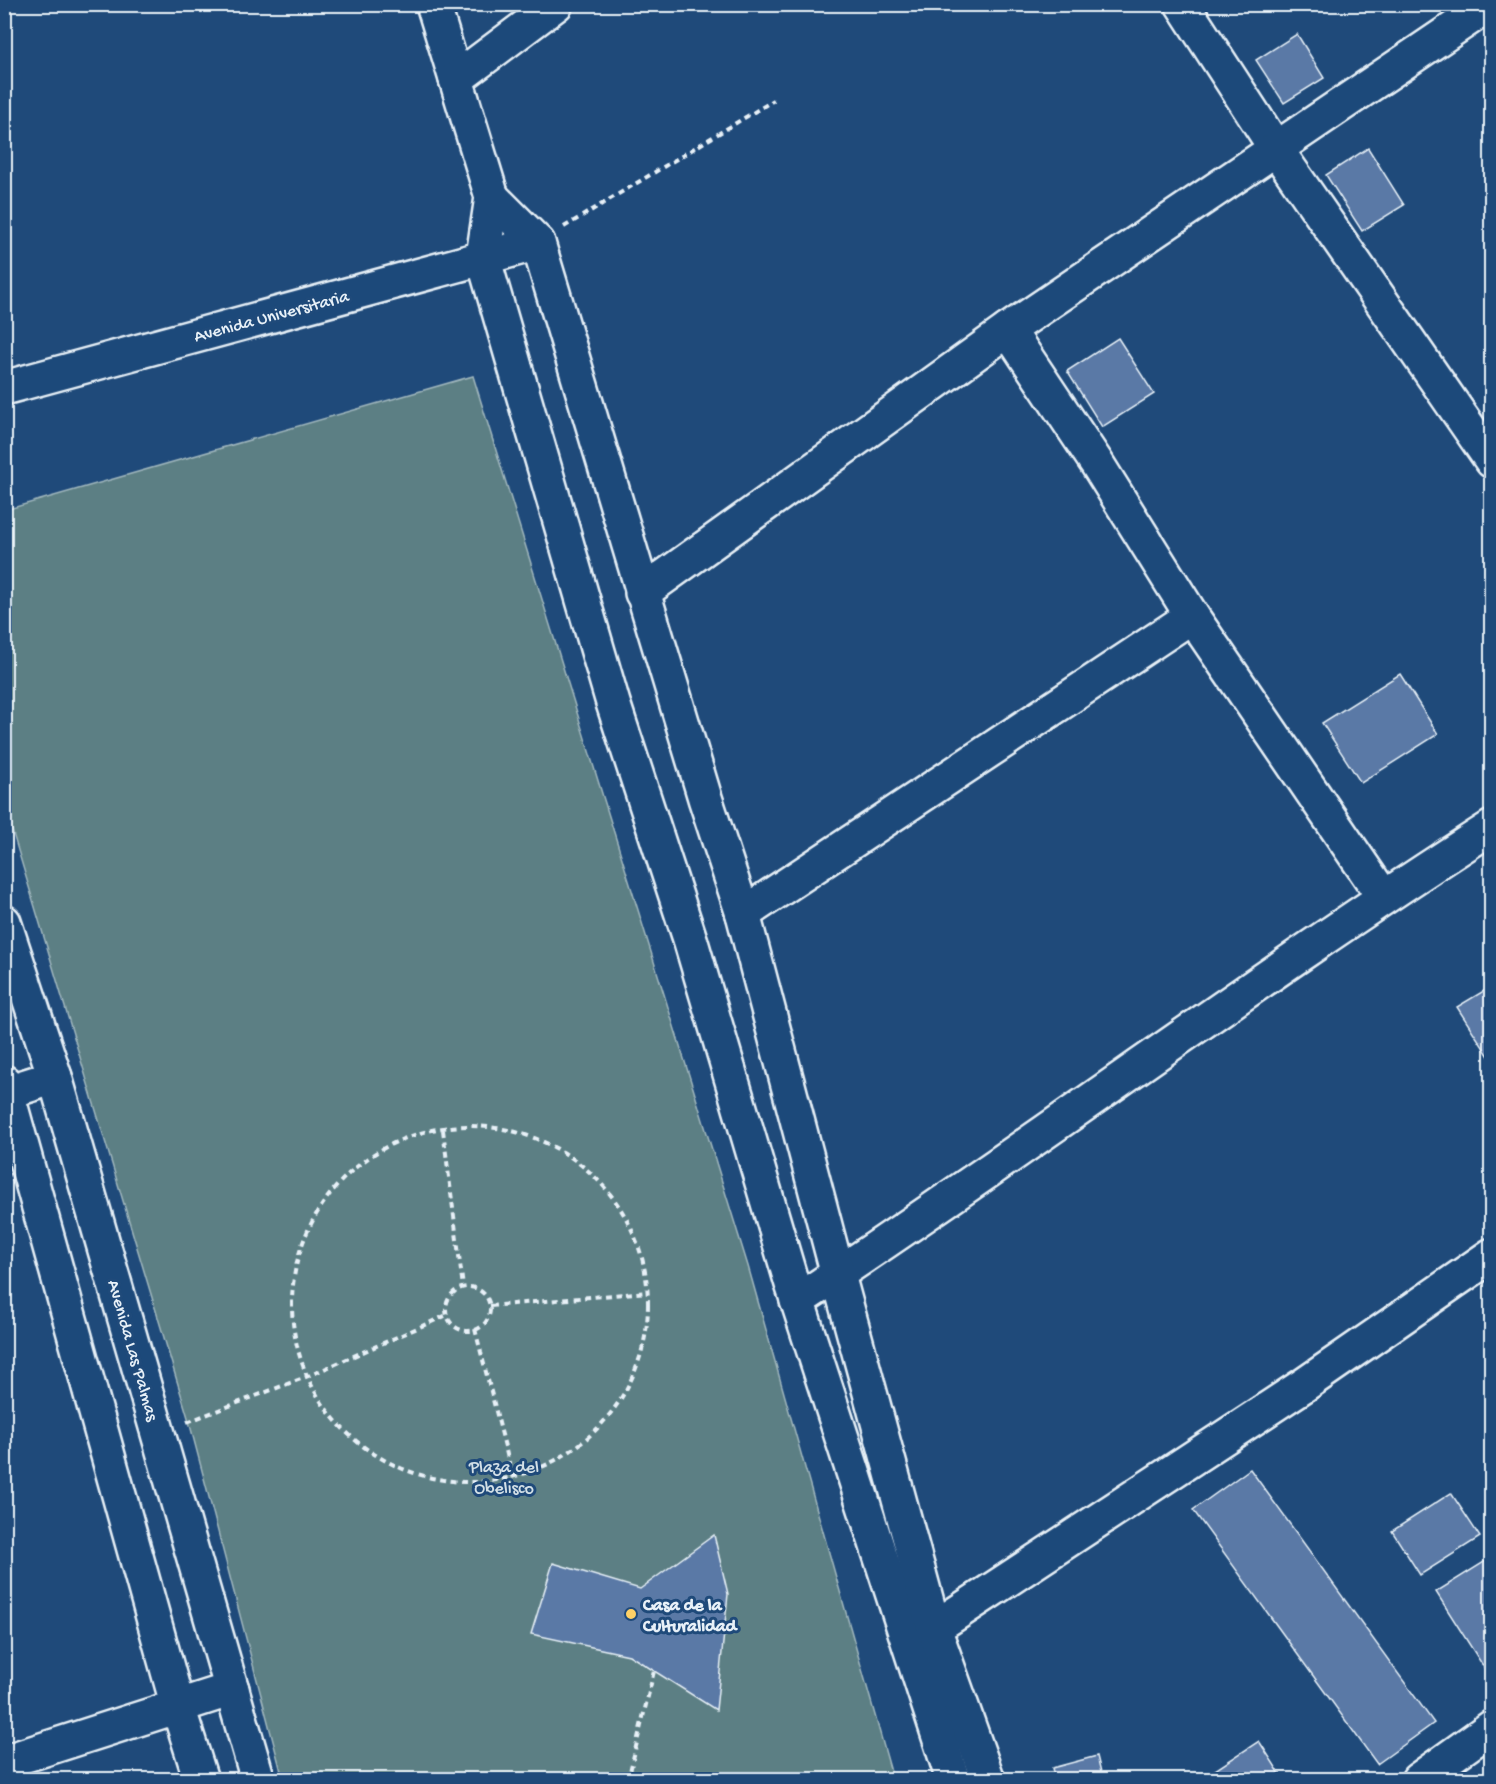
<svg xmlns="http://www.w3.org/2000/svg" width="1496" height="1784" font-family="'Gochi Hand',sans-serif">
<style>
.green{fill:#5c7f84;stroke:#a2b8be;stroke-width:1.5}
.building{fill:#5a79a6;stroke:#e8f1f8;stroke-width:1.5}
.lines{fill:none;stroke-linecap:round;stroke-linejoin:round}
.street-casing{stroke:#e8f1f8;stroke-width:38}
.secondary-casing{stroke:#e8f1f8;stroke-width:38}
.highway-casing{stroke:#e8f1f8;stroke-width:38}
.path{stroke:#e8f1f8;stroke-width:4;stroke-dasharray:6 4.5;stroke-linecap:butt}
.street{stroke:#1f4a7a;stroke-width:33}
.secondary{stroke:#1f4a7a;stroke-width:33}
.highway{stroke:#1f4a7a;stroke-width:33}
.poi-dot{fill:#ffd166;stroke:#1f4a7a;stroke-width:2}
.labels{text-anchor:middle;stroke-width:6;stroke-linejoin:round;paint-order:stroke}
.street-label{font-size:18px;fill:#e8f1f8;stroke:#1f4a7a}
.park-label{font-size:18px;fill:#d3e0e7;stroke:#1f4a7a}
.poi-label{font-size:18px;font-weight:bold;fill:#e8f1f8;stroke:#1f4a7a;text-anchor:start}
</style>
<rect width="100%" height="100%" fill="#1f4a7a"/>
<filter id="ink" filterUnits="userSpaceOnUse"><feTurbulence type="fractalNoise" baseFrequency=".0167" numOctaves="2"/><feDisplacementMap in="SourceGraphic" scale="12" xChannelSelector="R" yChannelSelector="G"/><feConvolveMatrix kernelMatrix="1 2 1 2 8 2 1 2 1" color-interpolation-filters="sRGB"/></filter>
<g filter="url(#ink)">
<path class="green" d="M473,376L748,1266L893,1779H283L189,1421L5,807V510Z"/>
<g class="building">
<path d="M1297,34L1324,78L1284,103L1256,60Z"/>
<path d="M1368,148L1404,205L1362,231L1326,175Z"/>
<path d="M1118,338L1154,394L1102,427L1067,371Z"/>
<path d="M1400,674L1438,734L1361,783L1322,723Z"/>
<path d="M1492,986V1061L1457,1007Z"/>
<path d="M1250,1469L1434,1723L1377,1764L1193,1510Z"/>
<path d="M1451,1493L1480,1537L1420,1575L1392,1531Z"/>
<path d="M714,1535L728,1594L716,1710L629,1655L531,1634L553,1563L640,1589Z"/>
<path d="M1492,1557V1680L1436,1592Z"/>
<path d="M1259,1741L1284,1780H1208L1206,1776Z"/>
<path d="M1097,1756L1103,1780H1055L1052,1768Z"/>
</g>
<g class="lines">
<defs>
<g id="street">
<path d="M433,4L492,197L483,257"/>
<path d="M1182,4L1276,149L1492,461"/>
<path d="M456,79L556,4"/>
<path d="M492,197L538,243"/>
<path d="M1008,330L1096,462L1192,616L1383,896"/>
<path d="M642,593L1008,330L1490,4"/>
<path d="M743,914L1192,616"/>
<path d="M4,1093L55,1077"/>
<path d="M797,1301C1031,1147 1256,978 1492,827"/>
<path d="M934,1628L1304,1385L1492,1255"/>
<path d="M4,1762L232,1689"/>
</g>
<g id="secondary">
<path d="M483,257L613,703L691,942L792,1284L953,1780"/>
<path d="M4,388L538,243L705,798L743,914L838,1275L934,1628L988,1780"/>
<path d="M4,922L55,1077L258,1780"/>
<path d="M4,1082L178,1707L201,1780"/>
</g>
<path id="highway" d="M1418,1780L1492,1727"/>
</defs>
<use href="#street" class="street-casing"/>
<use href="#secondary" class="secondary-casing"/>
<use href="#highway" class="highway-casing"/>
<g class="path">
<path d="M564,227L774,100"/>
<circle cx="470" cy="1304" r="178"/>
<path d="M443,1130L463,1287"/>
<circle cx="468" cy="1309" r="22"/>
<path d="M490,1306L647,1292"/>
<path d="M475,1329L513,1478"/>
<path d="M187,1422L306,1377L447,1315"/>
<path d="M628,1780L654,1671"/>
</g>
<use href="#street" class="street"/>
<use href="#secondary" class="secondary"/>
<use href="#highway" class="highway"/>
</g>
</g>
<circle class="poi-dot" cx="631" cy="1614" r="6"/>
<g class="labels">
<g class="street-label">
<text transform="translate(271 315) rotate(-15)" y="6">Avenida Universitaria</text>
<text transform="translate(134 1350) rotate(74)" y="6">Avenida Las Palmas</text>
</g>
<g class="park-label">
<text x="504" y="1472">Plaza del<tspan x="504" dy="21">Obelisco</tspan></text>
</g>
<g class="poi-label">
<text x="643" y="1610">Casa de la<tspan x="643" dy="21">Culturalidad</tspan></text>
</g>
</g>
<rect width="1496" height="1784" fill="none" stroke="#1f4a7a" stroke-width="24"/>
<rect x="12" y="12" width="1472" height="1760" fill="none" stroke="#e8f1f8" stroke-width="2" filter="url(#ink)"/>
</svg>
